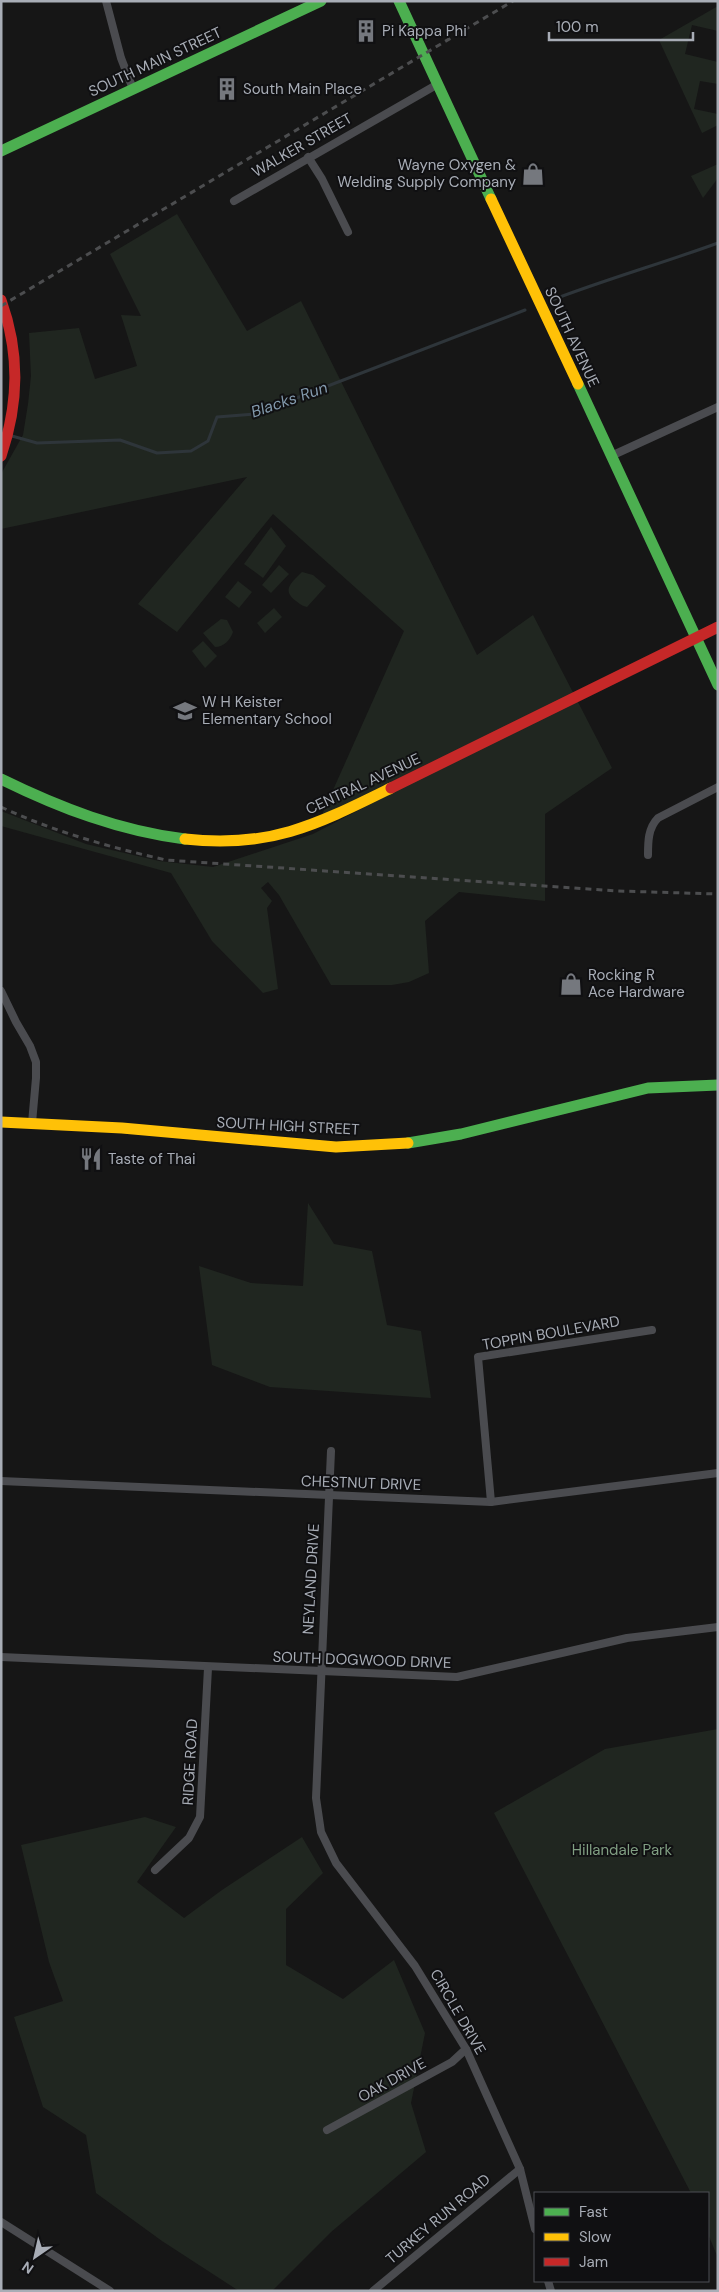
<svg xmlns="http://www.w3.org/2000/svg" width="719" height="2292" font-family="'DM Sans',sans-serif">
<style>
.green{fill:#202620}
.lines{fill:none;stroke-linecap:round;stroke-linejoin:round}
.stream{stroke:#2e353a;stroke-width:3}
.street{stroke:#4a4b4f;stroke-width:8}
.fast{stroke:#4caf50;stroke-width:11}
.slow{stroke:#ffc107;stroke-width:11}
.jam{stroke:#c62828;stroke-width:11}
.rail{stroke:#4c4d4f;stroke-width:3;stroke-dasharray:6 5;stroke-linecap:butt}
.labels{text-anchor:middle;stroke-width:4;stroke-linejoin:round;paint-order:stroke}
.poi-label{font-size:15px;fill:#a8adb6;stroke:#101012;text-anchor:start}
.street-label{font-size:15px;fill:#a8adb6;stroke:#101012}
.park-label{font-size:15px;fill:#819f83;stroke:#101012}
.water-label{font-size:16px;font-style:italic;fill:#839aad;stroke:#101012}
</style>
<rect width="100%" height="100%" fill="#161616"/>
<g class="green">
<path d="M718,6V31L692,25L685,54L718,62V84L700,81L694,109L718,114V125L702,133L659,40Z"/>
<path d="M718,164V178L703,198L691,176Z"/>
<path d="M177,214L247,331L301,301L477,655L533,615L612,768L545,814V901L459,892L425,921L429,973L409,982L392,985H331L279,895L268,882L261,888L272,901L267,908L278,989L263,993L212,941L171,873L1,826V811L86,844L159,861L213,867L313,834L547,712L321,817L404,631L273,514L177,632L138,604L247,477L1,529V474L23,435L28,404L31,376L29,333L79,328L95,379L137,366L121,315L141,316L110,254Z"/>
<path d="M271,527L286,546L263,578L244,564Z"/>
<path d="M279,565L289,574L271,593L262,585Z"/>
<path d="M302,572L313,575L326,586L307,607C302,606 300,604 296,601C281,590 292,582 302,572Z"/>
<path d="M238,581L252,592L239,608L225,597Z"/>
<path d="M274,608L282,617L265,633L257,623Z"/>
<path d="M221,619L227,620L233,632C230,640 224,647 215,647L203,633Z"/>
<path d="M203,641L217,656L205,668L192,651Z"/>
<path d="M308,1203L334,1244L372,1251L387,1325L421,1331L431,1398L270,1387L212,1365L199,1266L251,1283L303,1286Z"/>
<path d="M718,1729V2258L708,2234V2193H691L494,1813L605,1749Z"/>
<path d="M145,1817L176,1827L137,1882L184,1918L222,1890L302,1837L323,1873L286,1909V1965L343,1999L394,1960L425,2033L411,2103L426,2152L331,2232L272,2291H239L162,2241L96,2193L86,2135L43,2107L14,2017L63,2001L49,1962L21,1845Z"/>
</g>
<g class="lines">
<g class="stream">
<path d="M552,300C607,279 663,263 718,243"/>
<path d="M12,436L37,443L120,440L157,453L191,451L208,441L217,417L255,414L525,310"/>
</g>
<g class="street">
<path d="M106,1L121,58L133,89"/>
<path d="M308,157L322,179L348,232"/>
<path d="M234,201L438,84"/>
<path d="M611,456L718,407"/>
<path d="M648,855C648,842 648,828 658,818L718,787"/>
<path d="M1,991L16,1022L30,1046L36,1062V1078L32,1123"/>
<path d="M331,1451L316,1798L321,1832L336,1863L415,1966L466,2049L520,2169L535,2229"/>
<path d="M1,1481L491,1502L718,1473"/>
<path d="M491,1502L478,1357L652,1330"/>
<path d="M1,1657L457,1677L627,1638L718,1627"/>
<path d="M155,1870L189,1838L200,1817L208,1668"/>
<path d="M327,2130L452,2062L466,2049"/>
<path d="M1,2222L110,2291"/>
<path d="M548,2281L551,2291"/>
<path d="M373,2291L520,2169"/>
</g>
<g class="fast">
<path d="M399,1L491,199"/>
<path d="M1,151L321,1"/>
<path d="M578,384L718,685"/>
<path d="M1,779C60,808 120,831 185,839"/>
<path d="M408,1143L461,1134L648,1088L718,1085"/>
</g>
<g class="slow">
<path d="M491,199L578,384"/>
<path d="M185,839C270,849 318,824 391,788"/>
<path d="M1,1122L122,1128L336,1147L408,1143"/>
</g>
<g class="jam">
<path d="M1,300C20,353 19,403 1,456"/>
<path d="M391,788L718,627"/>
</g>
<g class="rail">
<path d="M1,306L513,1"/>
<path d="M1,807C55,832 109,847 166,860L617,891L718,894"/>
</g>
</g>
<defs>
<symbol id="building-bare" viewBox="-9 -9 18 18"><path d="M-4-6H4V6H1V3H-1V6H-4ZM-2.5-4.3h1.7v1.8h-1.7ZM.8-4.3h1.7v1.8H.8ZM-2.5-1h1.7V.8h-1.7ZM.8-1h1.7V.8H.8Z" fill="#75787e" stroke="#101012" stroke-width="2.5" paint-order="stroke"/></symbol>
<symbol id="shop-bare" viewBox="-9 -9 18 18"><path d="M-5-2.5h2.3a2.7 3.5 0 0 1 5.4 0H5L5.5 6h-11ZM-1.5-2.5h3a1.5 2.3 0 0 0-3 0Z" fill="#75787e" stroke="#101012" stroke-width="2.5" paint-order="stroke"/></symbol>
<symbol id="school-bare" viewBox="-9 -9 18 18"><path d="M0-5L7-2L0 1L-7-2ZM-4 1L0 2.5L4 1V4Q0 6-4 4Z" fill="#75787e" stroke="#101012" stroke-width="2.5" paint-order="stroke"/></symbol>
<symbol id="restaurant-bare" viewBox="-9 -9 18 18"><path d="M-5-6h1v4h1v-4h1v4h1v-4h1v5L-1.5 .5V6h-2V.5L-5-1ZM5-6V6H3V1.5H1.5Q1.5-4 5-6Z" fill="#75787e" stroke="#101012" stroke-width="2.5" paint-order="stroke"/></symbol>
</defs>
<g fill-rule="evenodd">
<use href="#building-bare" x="350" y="15" width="32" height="32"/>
<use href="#building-bare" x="211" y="73" width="32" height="32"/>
<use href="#shop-bare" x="517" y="158" width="32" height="32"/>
<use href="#school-bare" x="169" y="695" width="32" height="32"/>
<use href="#shop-bare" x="555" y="968" width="32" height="32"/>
<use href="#restaurant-bare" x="75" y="1143" width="32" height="32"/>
</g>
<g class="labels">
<g class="poi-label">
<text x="382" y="36">Pi Kappa Phi</text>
<text x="243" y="94">South Main Place</text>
<text x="516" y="170" text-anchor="end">Wayne Oxygen &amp;<tspan x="516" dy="17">Welding Supply Company</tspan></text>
<text x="202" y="707">W H Keister<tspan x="202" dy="17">Elementary School</tspan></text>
<text x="588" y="980">Rocking R<tspan x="588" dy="17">Ace Hardware</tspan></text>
<text x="108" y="1164">Taste of Thai</text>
</g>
<g class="street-label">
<text transform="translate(155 62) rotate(-25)" y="5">SOUTH MAIN STREET</text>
<text transform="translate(302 145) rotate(-30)" y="5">WALKER STREET</text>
<text transform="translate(572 337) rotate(65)" y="5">SOUTH AVENUE</text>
<text transform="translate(363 784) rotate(-25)" y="5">CENTRAL AVENUE</text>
<text transform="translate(288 1126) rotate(3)" y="5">SOUTH HIGH STREET</text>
<text transform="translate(551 1333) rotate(-10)" y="5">TOPPIN BOULEVARD</text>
<text transform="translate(361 1483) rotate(2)" y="5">CHESTNUT DRIVE</text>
<text transform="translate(311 1579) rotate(-87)" y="5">NEYLAND DRIVE</text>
<text transform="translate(362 1660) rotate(2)" y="5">SOUTH DOGWOOD DRIVE</text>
<text transform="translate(190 1762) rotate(-87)" y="5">RIDGE ROAD</text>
<text transform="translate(458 2012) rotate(60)" y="5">CIRCLE DRIVE</text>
<text transform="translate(392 2080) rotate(-29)" y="5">OAK DRIVE</text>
<text transform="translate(438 2219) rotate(-40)" y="5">TURKEY RUN ROAD</text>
</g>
<g class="park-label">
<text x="622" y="1855">Hillandale Park</text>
</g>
<g class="water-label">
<text transform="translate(289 399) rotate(-19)" y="6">Blacks Run</text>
</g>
</g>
<rect width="719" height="2292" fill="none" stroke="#a8adb6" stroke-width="5"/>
<rect x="534" y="2192" width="175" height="90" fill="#101012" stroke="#4d4f54"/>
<rect x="544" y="2208" width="25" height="8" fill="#4caf50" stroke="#4d4f54"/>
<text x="579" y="2217" font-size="15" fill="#a8adb6">Fast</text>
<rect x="544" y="2233" width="25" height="8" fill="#ffc107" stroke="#4d4f54"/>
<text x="579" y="2242" font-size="15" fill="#a8adb6">Slow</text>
<rect x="544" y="2258" width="25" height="8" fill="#c62828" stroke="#4d4f54"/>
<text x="579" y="2267" font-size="15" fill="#a8adb6">Jam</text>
<g transform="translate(35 2257) rotate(214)" stroke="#101012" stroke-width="4" paint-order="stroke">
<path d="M0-4L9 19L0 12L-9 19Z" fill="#a8adb6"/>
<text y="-8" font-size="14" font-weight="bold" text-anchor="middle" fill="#a8adb6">N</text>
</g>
<path d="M549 32v8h144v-8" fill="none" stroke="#a8adb6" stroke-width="2.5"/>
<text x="556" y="32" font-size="15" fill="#a8adb6" stroke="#101012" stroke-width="4" paint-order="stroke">100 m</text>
</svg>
